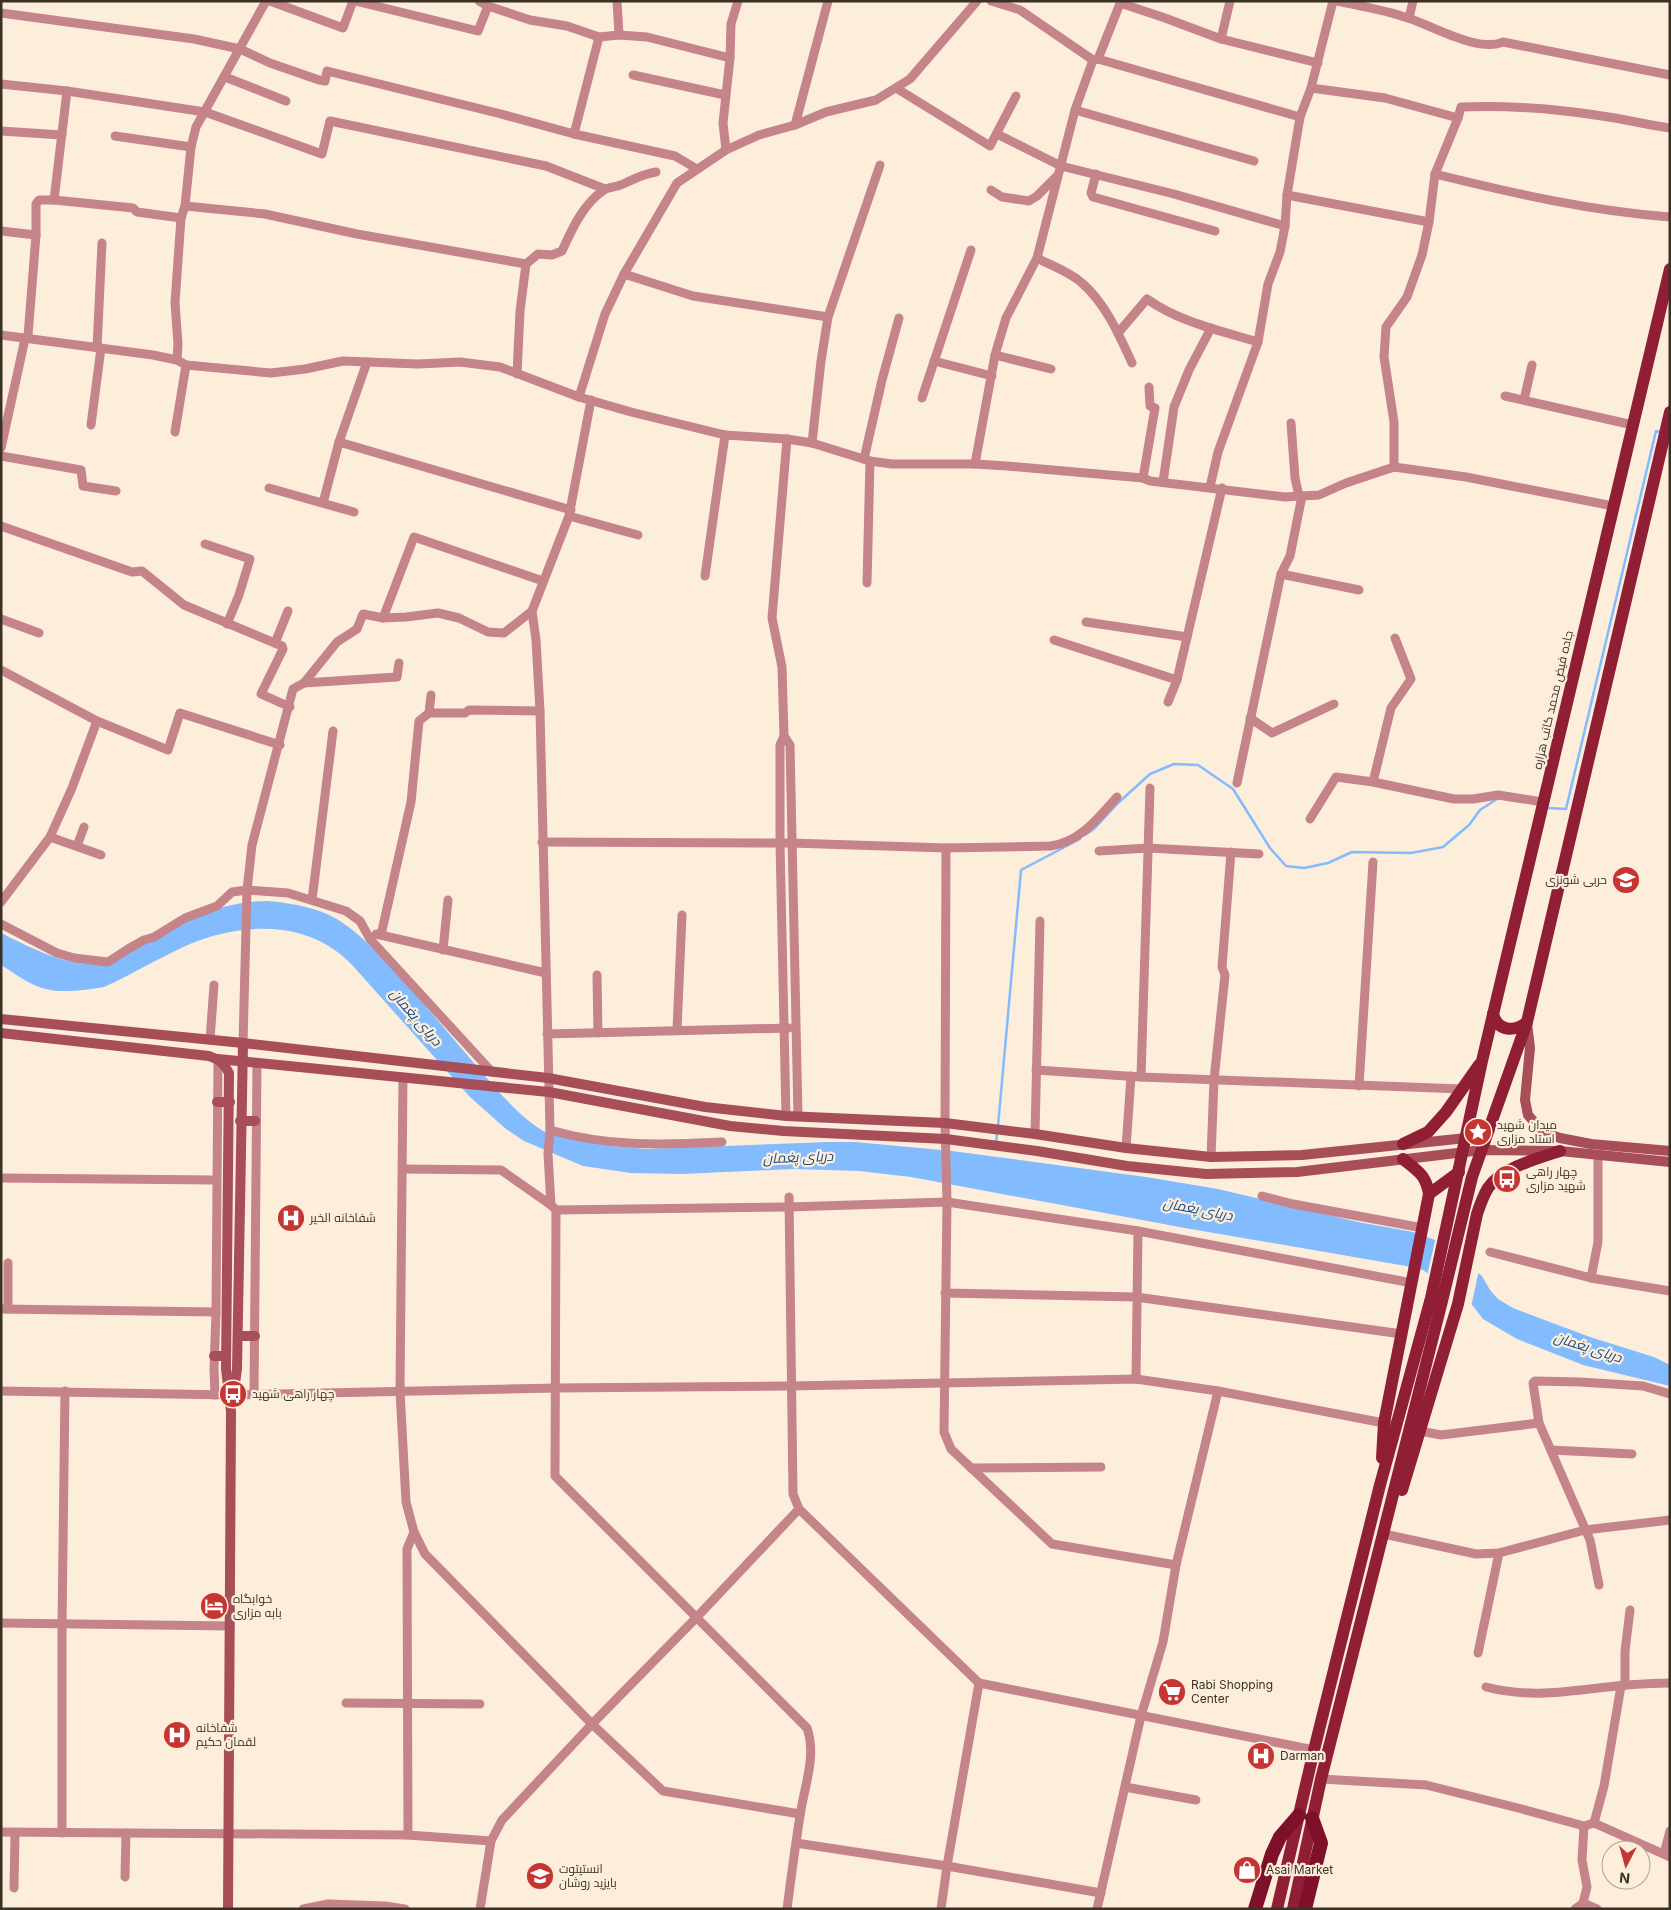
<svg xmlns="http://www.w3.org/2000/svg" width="1671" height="1910" font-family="Inter,Cairo,sans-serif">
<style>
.water{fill:#83bbff}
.pier{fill:#fdeedc}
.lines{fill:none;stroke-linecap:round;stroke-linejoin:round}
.stream{stroke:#83bbff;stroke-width:2.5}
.minor{stroke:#c48489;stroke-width:9}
.secondary{stroke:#a74e58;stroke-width:10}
.primary{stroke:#901f35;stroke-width:12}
.trunk{stroke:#7f102a;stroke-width:14}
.labels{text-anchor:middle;stroke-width:4.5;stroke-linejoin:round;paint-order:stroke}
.street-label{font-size:12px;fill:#3a3125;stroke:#fdeedc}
.poi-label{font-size:12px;fill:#3a3125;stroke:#fdeedc;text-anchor:start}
.water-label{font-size:14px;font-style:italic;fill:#144b87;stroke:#fdeedc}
</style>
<rect width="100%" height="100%" fill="#fdeedc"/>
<path class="water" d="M268,901C288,903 309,906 327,914C356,927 381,957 402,979C430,1011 457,1043 484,1075C501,1094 525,1123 549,1134L611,1146L646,1149L827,1142H855L952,1151L1146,1177L1218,1189L1358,1222L1413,1232L1435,1240L1482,1276L1490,1290L1498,1299L1513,1308L1590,1337L1654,1357L1670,1365V1386L1583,1365L1517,1339L1483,1319L1473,1306L1423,1270L1406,1266L1185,1228L911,1177L859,1171L794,1169L682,1174L631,1173L583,1166L524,1141L506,1129L470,1097L353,966C348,961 342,955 336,951C294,920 235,925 190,944C160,957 133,974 104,987C85,990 61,994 42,988C27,983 14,973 1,965V933C25,945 71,969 98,963C109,961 125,950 136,945C179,923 218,901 268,901Z"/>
<path class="pier" d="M1436,1237L1479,1270L1471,1307L1427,1276Z"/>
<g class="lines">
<g class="stream">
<path d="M1548,808L1566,809L1656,431L1660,432"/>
<path d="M1085,835L1094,829L1118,803L1150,774L1174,764L1198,765L1233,789L1270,848L1286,866L1304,868L1328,863L1352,852L1411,853L1443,847L1469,825L1480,810L1497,799"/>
<path d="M998,1126L1021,870L1080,839"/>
<path d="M996,1144L997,1132"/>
</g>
<g class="minor">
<path d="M270,1L343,28L353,1"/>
<path d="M355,1L478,31L488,6"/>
<path d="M479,1L488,6L530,20L567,26L599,37L619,35L647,37L730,58"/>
<path d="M617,1L619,35"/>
<path d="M991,1L1020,10L1093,60"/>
<path d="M1337,1C1361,6 1385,10 1408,18C1433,26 1478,53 1503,42L1670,75"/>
<path d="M1120,3L1165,18L1221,39L1318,63"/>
<path d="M1,13L194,39L240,49L270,63L319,80L325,81L327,71L501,114L574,134L675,156L697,169"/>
<path d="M1409,18L1413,1"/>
<path d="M1221,39L1230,1"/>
<path d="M1098,59L1300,117"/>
<path d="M633,75L725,95"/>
<path d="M225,77L286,101"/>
<path d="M1,84L67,91L205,112L322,154L330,121L546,166L605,189"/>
<path d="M896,88L990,146L1016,96"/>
<path d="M1311,88L1385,98L1458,118"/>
<path d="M1075,110L1254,161"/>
<path d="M795,125L828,1"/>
<path d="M1,131L62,135"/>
<path d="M574,134L599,37"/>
<path d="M997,134L1061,166L1174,194L1285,226"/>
<path d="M115,136L191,147"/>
<path d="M726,150L723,123L730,58L731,24L738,1"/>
<path d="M1096,174L1091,193L1093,197L1215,231"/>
<path d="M1435,174C1512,193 1590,211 1670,217"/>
<path d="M991,190L1002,197L1029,201L1037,196L1057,176"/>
<path d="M1287,195L1429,222"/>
<path d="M54,200L67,91"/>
<path d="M185,206L265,214L357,234L526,264"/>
<path d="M1,231L36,235"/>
<path d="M1037,258C1052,266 1070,272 1082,283C1106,304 1119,335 1132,363"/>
<path d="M624,274L693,296L828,317"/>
<path d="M1118,333L1147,299C1179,322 1221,331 1258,342"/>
<path d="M1,335L153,355L177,360L186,365L271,373L305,369L343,361L418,364L460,362L500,367L579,397L631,412L725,435L787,439L812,443L870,461L892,464H975L1007,466L1143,478L1150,481L1285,497L1319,495L1346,483L1394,467L1466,477L1613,506"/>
<path d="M97,348L102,243"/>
<path d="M995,355L1051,369"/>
<path d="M177,360L178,344L175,303L181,218L185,206L191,147L196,127L266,1"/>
<path d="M934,361L992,376"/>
<path d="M517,374L520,311L526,264L538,254L552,255L562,251C572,229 583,204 604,190C609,187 617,187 623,184C634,179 643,174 656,172"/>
<path d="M1505,396L1633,425"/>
<path d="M579,397L605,314L624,274L677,183L726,150L759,135L795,125L826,112L876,100L910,79L977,1"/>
<path d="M922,398L971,250"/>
<path d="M591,400L569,516L532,611L536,640L540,711L550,1130L548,1154L551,1205L556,1210L555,1476L807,1728C817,1756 804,1787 800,1816C795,1847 791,1878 787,1909"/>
<path d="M1524,400L1532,365"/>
<path d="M1291,423L1295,478L1299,496"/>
<path d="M91,425L101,348"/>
<path d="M175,432L186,365"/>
<path d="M339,442L571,510"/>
<path d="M812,443L821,361L828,317L880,165"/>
<path d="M1,448L25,339L28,336L36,235V204L39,200H54L133,208L137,212L181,218"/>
<path d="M1,456L81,470L83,486L116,491"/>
<path d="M864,459L882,380L899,318"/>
<path d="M975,464L995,355L1006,318L1037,258L1075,110L1093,60L1098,59L1121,1"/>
<path d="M1394,467V422L1384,357L1386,327L1407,297L1422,255L1429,222L1435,174L1458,118L1461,107C1507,105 1556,109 1602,116C1625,119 1647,125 1670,128"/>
<path d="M1143,478L1155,408L1150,406L1149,387"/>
<path d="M1163,482L1174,407L1189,370L1211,328"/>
<path d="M1210,487L1218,452L1258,342L1268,284L1280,252L1285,226L1287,195L1300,117L1311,88L1333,1"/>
<path d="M269,488L354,512"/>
<path d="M323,503L339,442L367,362"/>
<path d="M569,516L638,535"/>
<path d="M1,526L132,572L142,571L184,605L282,646L283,649L261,694L290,707"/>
<path d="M205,544L250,559L239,595L227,624"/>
<path d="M1281,574L1359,590"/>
<path d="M705,576L725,435"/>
<path d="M867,583L870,461"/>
<path d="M383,618L414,537L543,581"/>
<path d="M1,619L39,633"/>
<path d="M1086,622L1187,637"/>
<path d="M1054,640L1177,680"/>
<path d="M275,643L288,611"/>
<path d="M1,670L97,721L168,750L180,713L280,745"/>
<path d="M304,683L397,677L399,663"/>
<path d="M1168,702L1177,680L1222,488"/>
<path d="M429,713H465L469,710L540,711"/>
<path d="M1250,718L1272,733L1334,704"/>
<path d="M784,736L790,745L798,1116"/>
<path d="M1373,782L1391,708L1411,679L1395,638"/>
<path d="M1237,783L1281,574L1290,556L1302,496"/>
<path d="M1310,819L1336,777L1373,782L1454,799H1473L1498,795L1543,802"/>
<path d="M50,837L101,855"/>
<path d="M542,842L791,843L946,848L1051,846C1081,841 1097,819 1117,797"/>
<path d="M77,846L84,827"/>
<path d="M946,848L945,1123L947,1202L944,1432L951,1449L1052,1544L1176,1565"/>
<path d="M1099,851L1148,848L1259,854"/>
<path d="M312,900L333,731"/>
<path d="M1,902L50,837L72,788L97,721"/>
<path d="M1,924L57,953L74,958L108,962L128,949L144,940L154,937L185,918L217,906L232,892L247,890L288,893L346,911L360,921L370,939L492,1072"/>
<path d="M376,934L546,973"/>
<path d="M381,935L411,802L419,721L429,713L431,695"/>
<path d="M443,950L448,900"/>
<path d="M597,975L598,1033"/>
<path d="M677,1030L682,915"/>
<path d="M547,1034L789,1028"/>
<path d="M210,1040L214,985"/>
<path d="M243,1043L247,890L252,845L293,689L304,683L337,642L357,629L363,614L383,618L406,617L438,613L459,618L488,632L504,633L532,611"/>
<path d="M1036,1070L1141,1077L1462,1089"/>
<path d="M403,1077L400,1391L406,1502L414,1532L425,1554L592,1724L663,1791L800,1814"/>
<path d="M1141,1077L1150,788"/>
<path d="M1359,1086L1373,862"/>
<path d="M786,1116L780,843V745L784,736L782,667L772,618L787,439"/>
<path d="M550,1130C608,1147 662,1145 722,1142"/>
<path d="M1035,1134L1040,921"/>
<path d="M1126,1148L1131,1076"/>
<path d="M1211,1157L1214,1080L1225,975L1222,967L1231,852"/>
<path d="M403,1169L501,1170L551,1205"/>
<path d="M1,1178L216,1180"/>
<path d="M1262,1196L1293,1204L1423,1228"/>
<path d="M789,1197L793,1494L799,1509L979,1683L1314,1750"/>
<path d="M556,1210L789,1207L947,1202L1138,1231L1412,1283"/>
<path d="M1490,1252L1591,1278L1670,1291"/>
<path d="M8,1263V1309"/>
<path d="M1591,1278L1598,1242V1155"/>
<path d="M945,1293L1136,1297L1402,1334"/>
<path d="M1,1309L216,1312"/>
<path d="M1136,1379L1138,1231"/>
<path d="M1,1391L229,1395L557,1388L790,1386L1136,1379L1218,1391L1389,1424"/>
<path d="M215,1395L214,1369L216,1312L218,1059"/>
<path d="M254,1395L257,1063"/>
<path d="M1420,1431L1441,1435L1539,1423"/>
<path d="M1551,1450L1632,1454"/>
<path d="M971,1468L1101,1467"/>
<path d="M1384,1534L1476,1554L1499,1553L1585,1530L1670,1520"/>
<path d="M1599,1585L1590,1540L1539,1423L1533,1383L1535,1381L1580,1382L1643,1386L1670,1394"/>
<path d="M1,1623L230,1626"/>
<path d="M1478,1653L1499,1553"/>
<path d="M1625,1685V1651L1630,1610"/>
<path d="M1486,1687C1536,1700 1577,1689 1627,1685C1641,1684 1656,1683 1670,1683"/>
<path d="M346,1703L480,1704"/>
<path d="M1321,1779L1426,1785L1518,1808L1584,1826L1594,1823L1670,1857"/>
<path d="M1125,1787L1196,1800"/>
<path d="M1594,1823L1604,1786L1621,1686"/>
<path d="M1,1832L408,1835L491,1841"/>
<path d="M62,1833V1625L65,1391"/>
<path d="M408,1835L407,1549L414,1532"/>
<path d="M796,1843L947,1866L1101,1893"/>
<path d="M1664,1854L1670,1831"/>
<path d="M125,1877L126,1833"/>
<path d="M14,1888L15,1833"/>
<path d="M1583,1903L1587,1887L1582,1860L1584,1826"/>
<path d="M303,1909L328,1904L385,1906L405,1909"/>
<path d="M480,1909L491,1841L502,1820L592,1724L696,1618L799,1509"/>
<path d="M941,1909L947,1866L979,1683"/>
<path d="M1097,1909L1141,1716L1163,1642L1176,1565L1218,1391"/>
<path d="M1575,1909L1583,1903L1597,1909"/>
</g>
<g class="secondary">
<path d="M1,1019L243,1043L548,1078L705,1107L786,1116L945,1123L1035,1134L1126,1148L1211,1157L1302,1155L1486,1136"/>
<path d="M1527,1023L1530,1048L1525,1100L1528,1115L1543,1132L1560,1138L1591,1144L1670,1151"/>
<path d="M1,1033L209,1056C219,1059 225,1064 229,1073L226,1369L231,1412L228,1909"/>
<path d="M218,1059L549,1092L730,1126L783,1131L946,1139L1037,1151L1127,1166L1206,1174L1297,1172L1482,1150L1560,1151L1670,1162"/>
<path d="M217,1102H230"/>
<path d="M240,1121H255"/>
<path d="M238,1336H255"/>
<path d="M214,1356H226"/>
<path d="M233,1397L237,1369L243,1043"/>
</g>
<g class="primary">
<path d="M1493,1014C1498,1032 1515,1032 1527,1022"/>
<path d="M1403,1144L1428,1132L1446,1112L1479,1065"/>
<path d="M1429,1194L1459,1172"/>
<path d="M1382,1458L1384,1423L1429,1194C1426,1175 1418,1171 1403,1159"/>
<path d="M1402,1490L1458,1304L1477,1214C1480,1205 1483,1196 1488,1188C1501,1168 1539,1158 1560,1151"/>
<path d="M1277,1909L1314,1750L1380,1485L1431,1298L1482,1061L1670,269"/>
<path d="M1293,1909L1321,1779L1442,1301L1472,1177L1527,1022L1670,412"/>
</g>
<g class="trunk">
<path d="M1255,1909L1272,1854L1280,1837L1299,1815"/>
<path d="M1305,1909L1321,1843L1312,1818"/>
</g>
</g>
<defs>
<symbol id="university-disc" viewBox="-11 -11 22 22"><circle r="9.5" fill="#c53633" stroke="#fdeedc"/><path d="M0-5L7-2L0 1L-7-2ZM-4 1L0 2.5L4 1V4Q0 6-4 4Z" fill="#fff"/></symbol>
<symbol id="sight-disc" viewBox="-11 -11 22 22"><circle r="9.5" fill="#c53633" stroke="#fdeedc"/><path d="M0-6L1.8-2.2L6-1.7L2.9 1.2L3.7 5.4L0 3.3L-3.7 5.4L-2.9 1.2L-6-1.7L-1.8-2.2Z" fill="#fff"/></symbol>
<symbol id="bus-disc" viewBox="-11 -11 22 22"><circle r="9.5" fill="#c53633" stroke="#fdeedc"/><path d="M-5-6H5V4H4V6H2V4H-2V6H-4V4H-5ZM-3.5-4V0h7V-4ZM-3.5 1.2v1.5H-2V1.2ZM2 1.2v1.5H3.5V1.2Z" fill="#fff"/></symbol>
<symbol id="hospital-disc" viewBox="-11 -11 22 22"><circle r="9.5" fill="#c53633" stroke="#fdeedc"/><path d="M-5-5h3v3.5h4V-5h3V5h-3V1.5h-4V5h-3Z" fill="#fff"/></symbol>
<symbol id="hotel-disc" viewBox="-11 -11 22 22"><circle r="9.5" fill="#c53633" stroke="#fdeedc"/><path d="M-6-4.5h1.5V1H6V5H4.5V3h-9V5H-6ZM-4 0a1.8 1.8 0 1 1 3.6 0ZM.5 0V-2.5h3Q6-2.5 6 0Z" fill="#fff"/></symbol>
<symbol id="supermarket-disc" viewBox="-11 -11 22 22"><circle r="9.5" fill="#c53633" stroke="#fdeedc"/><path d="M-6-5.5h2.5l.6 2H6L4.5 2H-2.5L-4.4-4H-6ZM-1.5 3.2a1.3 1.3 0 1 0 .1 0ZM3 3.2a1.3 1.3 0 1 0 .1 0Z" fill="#fff"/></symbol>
<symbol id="shop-disc" viewBox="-11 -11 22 22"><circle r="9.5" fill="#c53633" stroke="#fdeedc"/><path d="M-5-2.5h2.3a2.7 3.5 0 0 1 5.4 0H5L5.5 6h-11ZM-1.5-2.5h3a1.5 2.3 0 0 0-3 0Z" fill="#fff"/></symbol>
</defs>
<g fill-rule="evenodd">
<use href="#university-disc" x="1610" y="864" width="32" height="32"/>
<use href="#sight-disc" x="1462" y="1116" width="32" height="32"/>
<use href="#bus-disc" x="1491" y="1163" width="32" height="32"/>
<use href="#hospital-disc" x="275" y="1202" width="32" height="32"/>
<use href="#bus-disc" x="217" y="1378" width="32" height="32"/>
<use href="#hotel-disc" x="198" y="1590" width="32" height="32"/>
<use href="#supermarket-disc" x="1156" y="1676" width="32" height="32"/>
<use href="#hospital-disc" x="161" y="1719" width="32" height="32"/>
<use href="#hospital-disc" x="1245" y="1740" width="32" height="32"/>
<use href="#shop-disc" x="1231" y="1854" width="32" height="32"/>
<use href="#university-disc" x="524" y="1860" width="32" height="32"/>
</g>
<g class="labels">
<g class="street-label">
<text transform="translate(1553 700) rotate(-77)" y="4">جاده فیض محمد کاتب هزاره</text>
</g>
<g class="poi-label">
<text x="1607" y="884" text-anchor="end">حربی شونزی</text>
<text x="1497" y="1129">میدان شهید<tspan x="1497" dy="14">استاد مزاری</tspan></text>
<text x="1526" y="1176">چهار راهی<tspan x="1526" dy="14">شهید مزاری</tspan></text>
<text x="310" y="1222">شفاخانه الخیر</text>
<text x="252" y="1398">چهار راهی شهید</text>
<text x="233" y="1603">خوابگاه<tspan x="233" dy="14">بابه مزاری</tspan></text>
<text x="1191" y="1689">Rabi Shopping<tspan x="1191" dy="14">Center</tspan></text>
<text x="196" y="1732">شفاخانه<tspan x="196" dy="14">لقمان حکیم</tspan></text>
<text x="1280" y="1760">Darman</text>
<text x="559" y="1873">انستیتوت<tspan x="559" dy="14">بایزید روشان</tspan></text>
<text x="1266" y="1874">Asai Market</text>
</g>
<g class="water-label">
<text transform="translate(416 1017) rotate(49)" y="5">دریای پغمان</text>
<text transform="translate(798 1157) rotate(-2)" y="5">دریای پغمان</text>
<text transform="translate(1198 1209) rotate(11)" y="5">دریای پغمان</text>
<text transform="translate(1588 1347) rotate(18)" y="5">دریای پغمان</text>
</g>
</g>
<rect width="1671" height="1910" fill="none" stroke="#3a3125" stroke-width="5"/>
<g transform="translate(1626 1865) rotate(186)"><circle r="24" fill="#fdeedc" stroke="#afa293"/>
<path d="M0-4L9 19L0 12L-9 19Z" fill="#c53633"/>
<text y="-8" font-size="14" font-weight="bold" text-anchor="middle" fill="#3a3125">N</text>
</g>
</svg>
